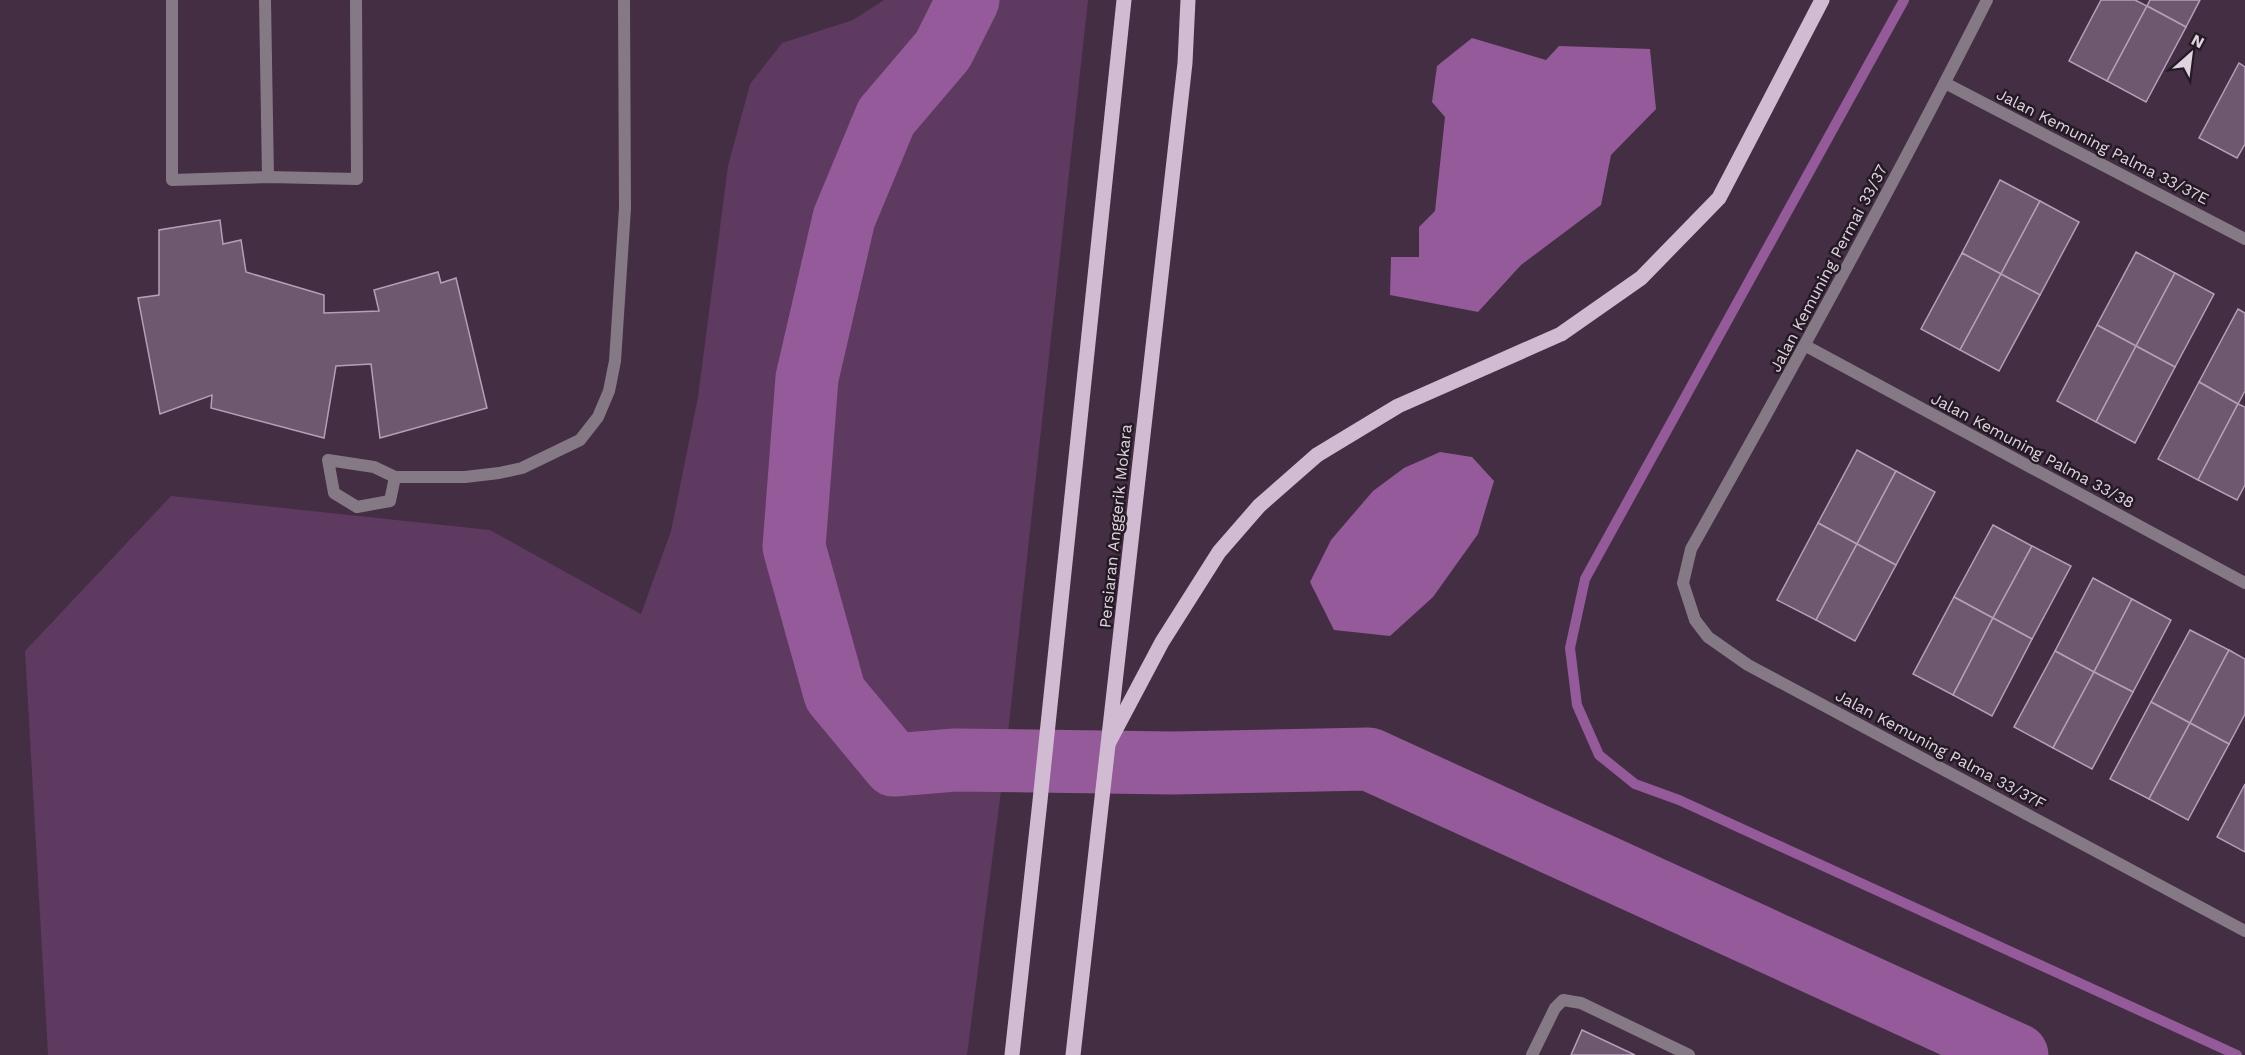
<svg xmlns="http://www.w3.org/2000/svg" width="2245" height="1055" font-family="'Work Sans',sans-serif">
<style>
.green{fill:#5e3960}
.water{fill:#945a99}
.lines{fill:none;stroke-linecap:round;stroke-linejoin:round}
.stream{stroke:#945a99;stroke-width:10}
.river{stroke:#945a99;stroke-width:63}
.building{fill:#6e5870;stroke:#b79eb8;stroke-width:1.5}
.service{stroke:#847984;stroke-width:12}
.minor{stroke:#847984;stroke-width:12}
.primary{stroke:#d1bbd2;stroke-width:15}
.labels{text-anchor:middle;stroke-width:5;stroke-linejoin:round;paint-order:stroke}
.street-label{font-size:16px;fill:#e0d3e0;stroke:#241a24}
</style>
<rect width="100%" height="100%" fill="#432e44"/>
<path class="green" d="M884,0H1088L1005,760L967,1055H48L25,651L171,496L490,530L641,614L671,531L698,397L728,166L750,84L782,43L853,20Z"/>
<g class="water">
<path d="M1472,38L1546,60L1559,46L1650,49L1656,109L1611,155L1601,205L1521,265L1478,312L1390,295L1391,257H1419V227L1435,211L1445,117L1432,102L1437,66Z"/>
<path d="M1440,452L1472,457L1494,481L1478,534L1433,597L1390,636L1334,630L1310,582L1331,540L1373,491L1404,468Z"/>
</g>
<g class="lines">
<path class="stream" d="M1904,0L1585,579L1570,648L1577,705L1599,755L1635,784L1679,800L2237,1055"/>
<path class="river" d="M968,0L943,50L886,117L844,218L807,378L794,547L835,694L894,765L955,760L1173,763L1369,759L2017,1055"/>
</g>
<g class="building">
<path d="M2101,0H2135L2147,6L2107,81L2069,61Z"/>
<path d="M2150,0H2200L2186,27L2147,6Z"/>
<path d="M2147,6L2186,27L2146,102L2107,81Z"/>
<path d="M2239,63L2245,67V144L2237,158L2199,138Z"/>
<path d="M2000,180L2040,201L2001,274L1962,253Z"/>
<path d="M2040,201L2079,222L2040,295L2001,274Z"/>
<path d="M220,220L223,244L241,240L246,272L324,295V313L379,311L374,290L438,272L441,283L456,278L487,408L380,438L371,364L336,366L324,438L211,408L212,395L160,414L138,298L159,295V230Z"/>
<path d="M2136,252L2175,273L2136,346L2097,325Z"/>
<path d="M1962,253L2001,274L1960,350L1921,329Z"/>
<path d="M2175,273L2214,294L2175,367L2136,346Z"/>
<path d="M2001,274L2040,295L1999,371L1960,350Z"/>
<path d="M2238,309L2245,313V391L2238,404L2199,382Z"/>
<path d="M2097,325L2136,346L2096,422L2057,401Z"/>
<path d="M2136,346L2175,367L2135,443L2096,422Z"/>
<path d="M2199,382L2238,404L2198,480L2158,459Z"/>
<path d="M2238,404L2245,407V485L2237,500L2198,480Z"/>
<path d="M1857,450L1896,471L1857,544L1818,523Z"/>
<path d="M1896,471L1935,492L1896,565L1857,544Z"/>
<path d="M1818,523L1857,544L1816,620L1777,600Z"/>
<path d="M1993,525L2032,546L1993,618L1954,597Z"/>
<path d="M1857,544L1896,565L1855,641L1816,620Z"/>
<path d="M2032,546L2071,566L2032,639L1993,618Z"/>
<path d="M2093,578L2132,599L2094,672L2055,651Z"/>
<path d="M1954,597L1993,618L1953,695L1913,674Z"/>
<path d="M2132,599L2171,620L2133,692L2094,672Z"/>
<path d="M1993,618L2032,639L1992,716L1953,695Z"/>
<path d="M2190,630L2229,650L2190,723L2151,702Z"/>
<path d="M2229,650L2245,659V714L2229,744L2190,723Z"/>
<path d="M2055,651L2094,672L2053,748L2014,727Z"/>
<path d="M2094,672L2133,692L2092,769L2053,748Z"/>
<path d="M2151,702L2190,723L2149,799L2110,779Z"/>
<path d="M2190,723L2229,744L2188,820L2149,799Z"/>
<path d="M2245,784V852L2217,837Z"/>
<path d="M1582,1030L1635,1055H1571Z"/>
</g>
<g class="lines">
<g class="service">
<path d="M172,0V180L268,177L357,179L356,0"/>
<path d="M265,0L268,177"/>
<path d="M1532,1055L1555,1008L1563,1000L1581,1003L1689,1055"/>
</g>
<g class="minor">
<path d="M1987,0C1893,186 1793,368 1691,549L1683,583L1695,620L1708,637L1748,665L2245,931"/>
<path d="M1945,83L2245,239"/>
<path d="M1806,346L2245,583"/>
<path d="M395,477L390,501L357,507L334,493L328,460L374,467L395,477H465L499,473L522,468L580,440L598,417L609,391L615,361L625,208L624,0"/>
</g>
<g class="primary">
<path d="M1109,742L1162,642L1219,552L1259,506L1317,455L1398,406L1561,334L1641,278L1719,198L1822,0"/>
<path d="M1012,1055L1040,801L1124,0"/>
<path d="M1073,1055L1185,63L1188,0"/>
</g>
</g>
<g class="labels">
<g class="street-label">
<text transform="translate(2103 146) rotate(27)" y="6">Jalan Kemuning Palma 33/37E</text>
<text transform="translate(1828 268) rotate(-62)" y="6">Jalan Kemuning Permai 33/37</text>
<text transform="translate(2033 450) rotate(28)" y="6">Jalan Kemuning Palma 33/38</text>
<text transform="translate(1115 526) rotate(-84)" y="6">Persiaran Anggerik Mokara</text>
<text transform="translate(1941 749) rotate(28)" y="6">Jalan Kemuning Palma 33/37F</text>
</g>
</g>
<g transform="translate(2191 54) rotate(28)" stroke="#241a24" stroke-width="4.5" paint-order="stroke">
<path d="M0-4.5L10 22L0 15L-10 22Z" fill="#e0d3e0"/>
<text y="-9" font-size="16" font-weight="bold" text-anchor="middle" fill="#e0d3e0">N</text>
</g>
</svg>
